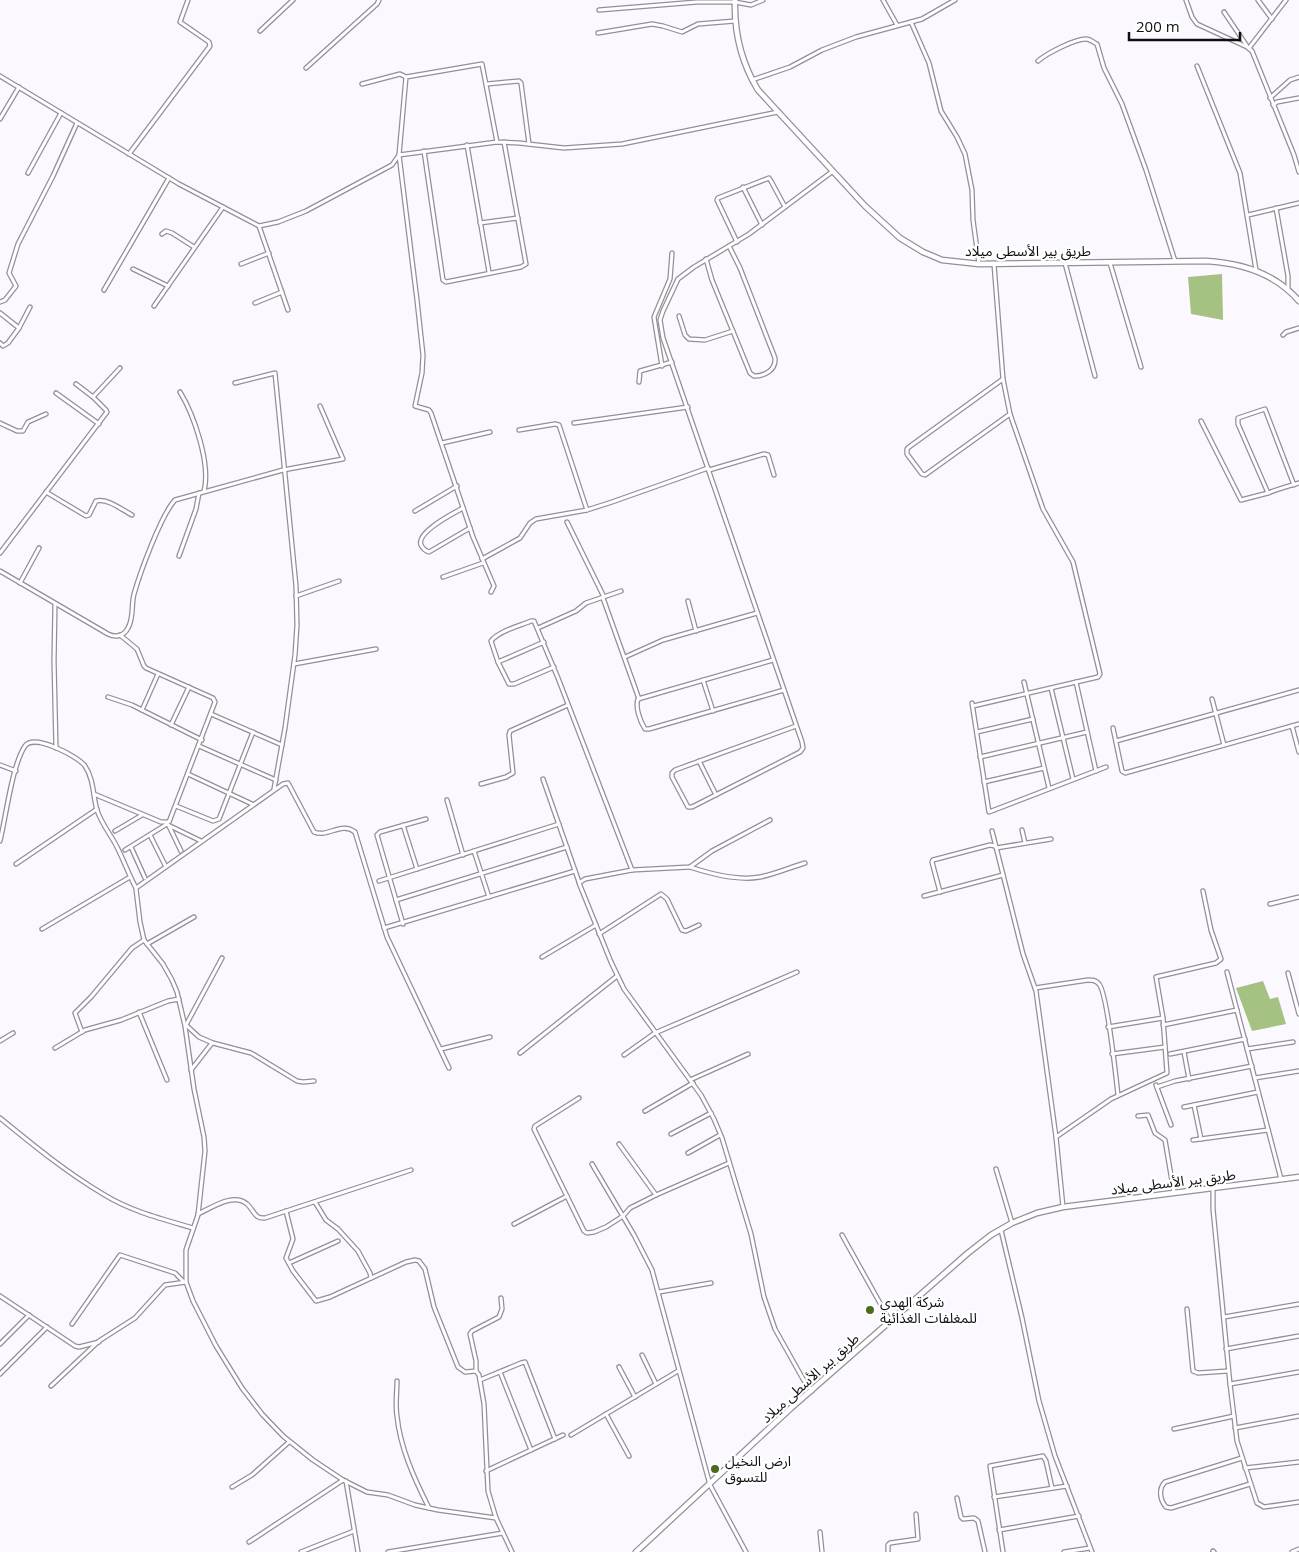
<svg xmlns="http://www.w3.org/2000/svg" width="1299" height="1552" font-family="'Open Sans','Noto Sans Arabic',sans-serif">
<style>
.forest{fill:#a5c283}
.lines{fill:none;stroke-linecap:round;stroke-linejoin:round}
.street-casing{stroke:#948f97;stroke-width:5.5}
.primary-casing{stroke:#948f97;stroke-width:7}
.street{stroke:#fff;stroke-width:3}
.primary{stroke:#fff;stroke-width:4.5}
.poi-dot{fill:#4b6a1f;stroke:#fff;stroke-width:2}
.labels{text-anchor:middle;stroke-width:4.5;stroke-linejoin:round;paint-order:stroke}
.street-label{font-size:14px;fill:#110f11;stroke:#fff}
.poi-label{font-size:14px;fill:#110f11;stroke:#fff;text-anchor:start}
</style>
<rect width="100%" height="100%" fill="#fcf8ff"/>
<g class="forest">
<path d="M1222,274L1223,320L1191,314L1188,277Z"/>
<path d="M1263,981L1270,999L1278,997L1286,1024L1252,1031L1236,988Z"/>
</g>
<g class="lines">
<defs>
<g id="street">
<path d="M883,0L897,25"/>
<path d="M1186,0L1192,17L1197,24L1247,47L1252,51L1294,155L1299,172"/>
<path d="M1258,0L1272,19"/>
<path d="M599,10L697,2H735L751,5L763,0"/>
<path d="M1224,12L1247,46"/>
<path d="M911,22L929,63L941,111L957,137L965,154L972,190L973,220L979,264"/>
<path d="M260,31L293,0"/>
<path d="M598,33L652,24L663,26L682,32L698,24L735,21"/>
<path d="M1249,48L1286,0"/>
<path d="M1038,61C1046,54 1074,39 1086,39C1090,39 1093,42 1097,44L1104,68L1122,104L1146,170L1175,261"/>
<path d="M1197,66L1240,173L1256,270"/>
<path d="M306,68L377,4L379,0"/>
<path d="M0,76L179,184L259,226L278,222L306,211L392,165L399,155L417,300L423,355L422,373L415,406L429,410L431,413L473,537L494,586L491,592"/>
<path d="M752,80L790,67L822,50L856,37L922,19L955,0"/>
<path d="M362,84L400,74L406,77"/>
<path d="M487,84L519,81L521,83L529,144"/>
<path d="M1270,98L1290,80L1299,77"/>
<path d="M1273,105L1277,102L1299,98"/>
<path d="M0,119L19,87"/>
<path d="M497,142L482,64L406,77L399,155L497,142L519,143L564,148L622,144L778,112"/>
<path d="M467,145L489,272"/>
<path d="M424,151L443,280L446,282L521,267L526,264L504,142"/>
<path d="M129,154L210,46L209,42L180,22L188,0"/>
<path d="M28,173L61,113"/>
<path d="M743,187L762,225"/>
<path d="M1276,208L1288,276V289"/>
<path d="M1248,215L1299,203"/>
<path d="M480,223L518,218"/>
<path d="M259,226L288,310"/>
<path d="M162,234L166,231L172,233L194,247"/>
<path d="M737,242L717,200L718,198L769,178L771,181L785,207"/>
<path d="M706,259L712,280L750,373L754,376C765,376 776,370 775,358L740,268L729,246"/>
<path d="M1065,263L1095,376"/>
<path d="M1110,263L1141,367"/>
<path d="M241,264L269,253"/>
<path d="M133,269L168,286"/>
<path d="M104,290L169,178"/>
<path d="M0,302L5,300L16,286L9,273L18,244L53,176L77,123"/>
<path d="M255,303L282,292"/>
<path d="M154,306L223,207"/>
<path d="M0,313L19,328L30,307"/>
<path d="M679,316L685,335L689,339L705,340L733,331"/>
<path d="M1283,335L1286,332L1299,328"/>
<path d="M0,343L3,346L8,343L19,328"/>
<path d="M662,366L654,317L670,279L672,253"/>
<path d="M1003,379L909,447L907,449V454L922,474L925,475L1010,414"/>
<path d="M639,382L640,371L672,362"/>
<path d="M235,383L275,373L296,586L297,625L295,655L285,728L274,789"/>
<path d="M180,392C194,415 211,464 204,491"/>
<path d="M56,393L99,424"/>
<path d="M93,397L120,368"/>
<path d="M1201,421L1241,500L1268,493"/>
<path d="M0,423L17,431H23L28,422L46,414"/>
<path d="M574,423L688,407"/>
<path d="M519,430L555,424L559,425L587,510"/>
<path d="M442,443L490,432"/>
<path d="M709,470L764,454L768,455L774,475"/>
<path d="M1294,485L1265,409L1238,418V424L1268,493C1278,489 1289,486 1299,483"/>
<path d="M46,492L86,516L89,515L96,501C108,498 122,510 132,515"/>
<path d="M463,508C454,513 416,532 421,545C423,549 426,551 429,552L470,528"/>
<path d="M415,511L457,486"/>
<path d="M567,522L604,597"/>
<path d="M0,553L107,412L106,410L93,397L76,384"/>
<path d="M179,556L196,509L199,493"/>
<path d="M482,559L520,538L530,523L536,519L587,510L612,502L708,468"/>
<path d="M0,571L108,634C116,638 124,636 128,628C134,618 131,605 134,594C140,573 161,515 175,500L283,470L343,459L320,406"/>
<path d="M443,577L483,563"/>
<path d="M20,583L39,548"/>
<path d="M296,596L339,581"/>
<path d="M603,598L639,699"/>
<path d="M688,601L696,631"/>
<path d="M55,604L54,661L56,748"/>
<path d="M538,628L576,611L586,603L621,591"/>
<path d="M625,657L663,640L757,613"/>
<path d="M773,660L638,699C635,707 640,721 645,729H649L784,690"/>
<path d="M498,662L544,642"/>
<path d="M294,664L376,649"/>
<path d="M554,667L514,684H509L498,662L491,641C499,631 519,626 531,621H534L558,678L632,870"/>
<path d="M703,680L713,711"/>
<path d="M1024,682L1049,788"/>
<path d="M1076,682L1096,771"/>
<path d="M1051,688L1073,779"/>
<path d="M108,697L132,705L202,740"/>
<path d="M1212,699L1224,745"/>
<path d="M972,703L989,812L1106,767"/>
<path d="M973,706L1098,677L1100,674L1073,562L1043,509L1010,414L1003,379L994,264"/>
<path d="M142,710L158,674"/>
<path d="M211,714L282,745"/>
<path d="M171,725L189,687"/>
<path d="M796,726L675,770L672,773V777L688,807H692L800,752L803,748L802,742L663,338L660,320L663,311L678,279L694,267L749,234L833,171"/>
<path d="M1292,726L1299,752"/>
<path d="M1113,728L1122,771L1125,773L1299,724"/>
<path d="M977,732L1033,719"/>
<path d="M1116,741L1299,690"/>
<path d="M199,746L276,780"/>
<path d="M980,757L1087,732"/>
<path d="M699,761L716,795"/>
<path d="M0,765L16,771"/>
<path d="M188,774L252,804"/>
<path d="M543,779L579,882"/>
<path d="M984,782L1044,768"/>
<path d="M481,784L506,777L513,773L509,735L510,731L568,705"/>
<path d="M94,794L161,822H169L215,702L213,698L146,668L144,666L137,649L120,635"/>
<path d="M447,800L463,855"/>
<path d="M176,806L213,821L219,819L253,732"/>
<path d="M770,820L712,851L690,867L632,870L585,879L579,883L611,962L624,989L701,1095L714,1119L722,1138L751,1234L764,1297L775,1329L803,1379L812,1391"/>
<path d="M166,824L201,841"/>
<path d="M403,825L417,869"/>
<path d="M169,826L181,851"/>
<path d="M1022,830L1025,843"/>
<path d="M115,831L142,815"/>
<path d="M992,831L1023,954L1036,991L1056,1137L1063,1207"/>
<path d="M150,835L165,865"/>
<path d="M0,841C6,817 12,765 25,746C34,733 79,757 85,766C94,779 93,797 97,810C101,823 111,835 117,847C124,861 129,875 136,888L283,784L288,783L314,832C328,838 341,821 355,832L387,937L449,1068"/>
<path d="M131,847L145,878"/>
<path d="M996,848L1051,839"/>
<path d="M125,850L167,824"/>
<path d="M474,851L489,897"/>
<path d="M16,864L97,809"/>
<path d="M690,867C711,874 738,881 760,877C775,874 791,867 805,863"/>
<path d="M379,881L559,824"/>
<path d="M136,889L140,922L144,940L163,964L172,980L177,992L185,1026L194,1089L204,1137L205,1151L198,1215L186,1250V1282L193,1301L216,1346L242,1388L262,1414L283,1436L313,1460L343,1480L367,1492L388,1495L415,1505L438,1510L496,1518"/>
<path d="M940,892L932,862L933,860L990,845L995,846"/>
<path d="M924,896L1003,875"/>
<path d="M396,900L567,847"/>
<path d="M1270,904L1299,897"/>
<path d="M403,924L377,835L380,832L426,819"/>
<path d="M384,928L575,871"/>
<path d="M42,929L130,877"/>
<path d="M599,934L661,894L667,899L682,930L686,931L699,925"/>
<path d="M147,944L194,917"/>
<path d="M542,957L596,925"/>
<path d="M1227,972L1281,1179"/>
<path d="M1288,973L1299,1014"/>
<path d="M1035,988L1088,980C1092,980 1096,980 1099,984C1107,993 1116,1077 1118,1095"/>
<path d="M139,1012L167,1080"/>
<path d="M186,1025L199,1037L213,1043L251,1053L297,1081L303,1082L314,1081"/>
<path d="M186,1025L222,958"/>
<path d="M1163,1025L1237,1010"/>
<path d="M1108,1027L1163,1018"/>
<path d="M82,1032L75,1013L91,997L132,948L144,940"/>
<path d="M0,1041L13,1033"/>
<path d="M55,1048L85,1030L121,1020L168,1001L179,999"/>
<path d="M441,1049L490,1037"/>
<path d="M1247,1049L1293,1042"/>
<path d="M1184,1052L1189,1079"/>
<path d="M520,1053L617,976"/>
<path d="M1112,1054L1165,1047"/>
<path d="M1170,1054L1245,1039"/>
<path d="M624,1055L655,1033L797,972"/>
<path d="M191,1070L212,1043"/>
<path d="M1255,1078L1299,1071"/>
<path d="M690,1080L748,1054"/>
<path d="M1156,1085L1171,1125"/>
<path d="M1157,1087L1175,1081L1252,1066"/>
<path d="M579,1098L535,1126L534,1129L584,1231L587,1233L594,1232L606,1227L623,1216L630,1208L656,1195L729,1163"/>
<path d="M1194,1105L1201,1139"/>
<path d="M1184,1107L1258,1092"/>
<path d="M645,1111L693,1083"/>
<path d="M1138,1116L1148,1115L1155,1133L1165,1140L1174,1193"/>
<path d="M0,1118C33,1145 66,1172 103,1194C130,1211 162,1219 193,1228"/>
<path d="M671,1134L711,1113"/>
<path d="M1056,1137L1111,1099L1167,1073L1163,1018L1156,977L1216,963L1221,959L1211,930L1203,891"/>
<path d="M1193,1140L1268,1130"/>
<path d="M619,1144L656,1195"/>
<path d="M688,1153L720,1135"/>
<path d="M592,1164L634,1235L652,1270L710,1485L746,1552"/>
<path d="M996,1169L1012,1223"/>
<path d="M1213,1188V1209L1230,1384L1299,1372"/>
<path d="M315,1202L326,1220L338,1229L358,1251L370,1273L371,1278"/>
<path d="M286,1211L293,1239L286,1258L293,1271L316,1301L330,1297L406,1262L415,1260L419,1261L425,1269L434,1307L458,1367L465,1372L476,1371L479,1375L484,1404L488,1491L496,1518L512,1552"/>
<path d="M198,1214C211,1208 234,1192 247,1204C254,1210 254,1219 265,1218L411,1170"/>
<path d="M514,1224L567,1196"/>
<path d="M1001,1230L1022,1318L1039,1401L1055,1456L1092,1552"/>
<path d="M842,1235L890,1321"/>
<path d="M289,1263L338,1241"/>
<path d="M659,1292L711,1283"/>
<path d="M0,1296L75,1346L79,1347L99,1342"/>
<path d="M1187,1309L1193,1371L1198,1373L1228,1371"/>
<path d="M1224,1317L1299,1304"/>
<path d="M72,1324L120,1255L175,1273L183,1281"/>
<path d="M0,1344L29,1315"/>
<path d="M1226,1349L1299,1336"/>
<path d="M642,1355L656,1384"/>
<path d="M619,1367L635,1397"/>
<path d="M476,1371V1361L470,1334L472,1331L499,1317L502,1309L501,1298"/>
<path d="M500,1372L531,1450"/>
<path d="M0,1374L47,1327"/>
<path d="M480,1380L521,1363L525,1362L555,1439"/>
<path d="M397,1381C397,1393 395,1405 397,1416C400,1448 415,1480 429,1508"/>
<path d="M1230,1384L1237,1441L1257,1503L1264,1507L1299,1502"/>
<path d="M51,1386L99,1341L135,1318L165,1285L186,1282"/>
<path d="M606,1414L629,1456"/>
<path d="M1235,1428L1299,1416"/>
<path d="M1174,1429L1234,1416"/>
<path d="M571,1435L678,1371"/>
<path d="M1242,1458L1165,1482C1158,1489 1160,1500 1166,1507L1171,1508L1250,1484"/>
<path d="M1245,1468L1299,1462"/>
<path d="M486,1471L563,1435"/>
<path d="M346,1481L358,1552"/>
<path d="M232,1487L252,1475L289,1442"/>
<path d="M994,1497L1067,1486"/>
<path d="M957,1498L961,1517L963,1519L974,1518L978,1521L985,1552"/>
<path d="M999,1530L1079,1516"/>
<path d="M820,1532L822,1552"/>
<path d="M249,1542L343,1480"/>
<path d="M1213,1551L1214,1552"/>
<path d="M301,1552L354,1531"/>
<path d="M388,1552L503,1533"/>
<path d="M888,1552V1545L890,1543L918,1539L916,1514"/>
<path d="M1003,1552L990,1466L1043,1456L1046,1461L1052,1488"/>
<path d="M1064,1552L1090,1548"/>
<path d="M1292,1552L1299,1549"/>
</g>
<g id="primary">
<path d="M735,0C734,33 741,62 758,90L865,206L900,238L923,252L942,260L979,264L1206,261C1242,263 1275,273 1299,301"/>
<path d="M636,1552L791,1408L968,1253L991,1235L1012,1223L1037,1213L1063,1207L1299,1177"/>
</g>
</defs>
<use href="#street" class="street-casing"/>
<use href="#primary" class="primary-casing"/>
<use href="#street" class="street"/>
<use href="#primary" class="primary"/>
</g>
<g class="poi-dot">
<circle cx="870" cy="1310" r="5"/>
<circle cx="715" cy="1469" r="5"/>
</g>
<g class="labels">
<g class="street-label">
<text x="1028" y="256">طريق بير الأسطى ميلاد</text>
<text transform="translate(1173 1182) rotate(-7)" y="5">طريق بير الأسطى ميلاد</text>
<text transform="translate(810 1378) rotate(-42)" y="5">طريق بير الأسطى ميلاد</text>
</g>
<g class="poi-label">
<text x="880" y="1307">شركة الهدي<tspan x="880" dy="16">للمغلفات الغذائية</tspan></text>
<text x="725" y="1466">ارض النخيل<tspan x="725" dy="16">للتسوق</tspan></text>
</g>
</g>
<path d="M1129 32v8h111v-8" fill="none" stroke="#110f11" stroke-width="2.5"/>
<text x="1136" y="32" font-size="15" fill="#110f11" stroke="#ffffff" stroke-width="4" paint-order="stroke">200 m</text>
</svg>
